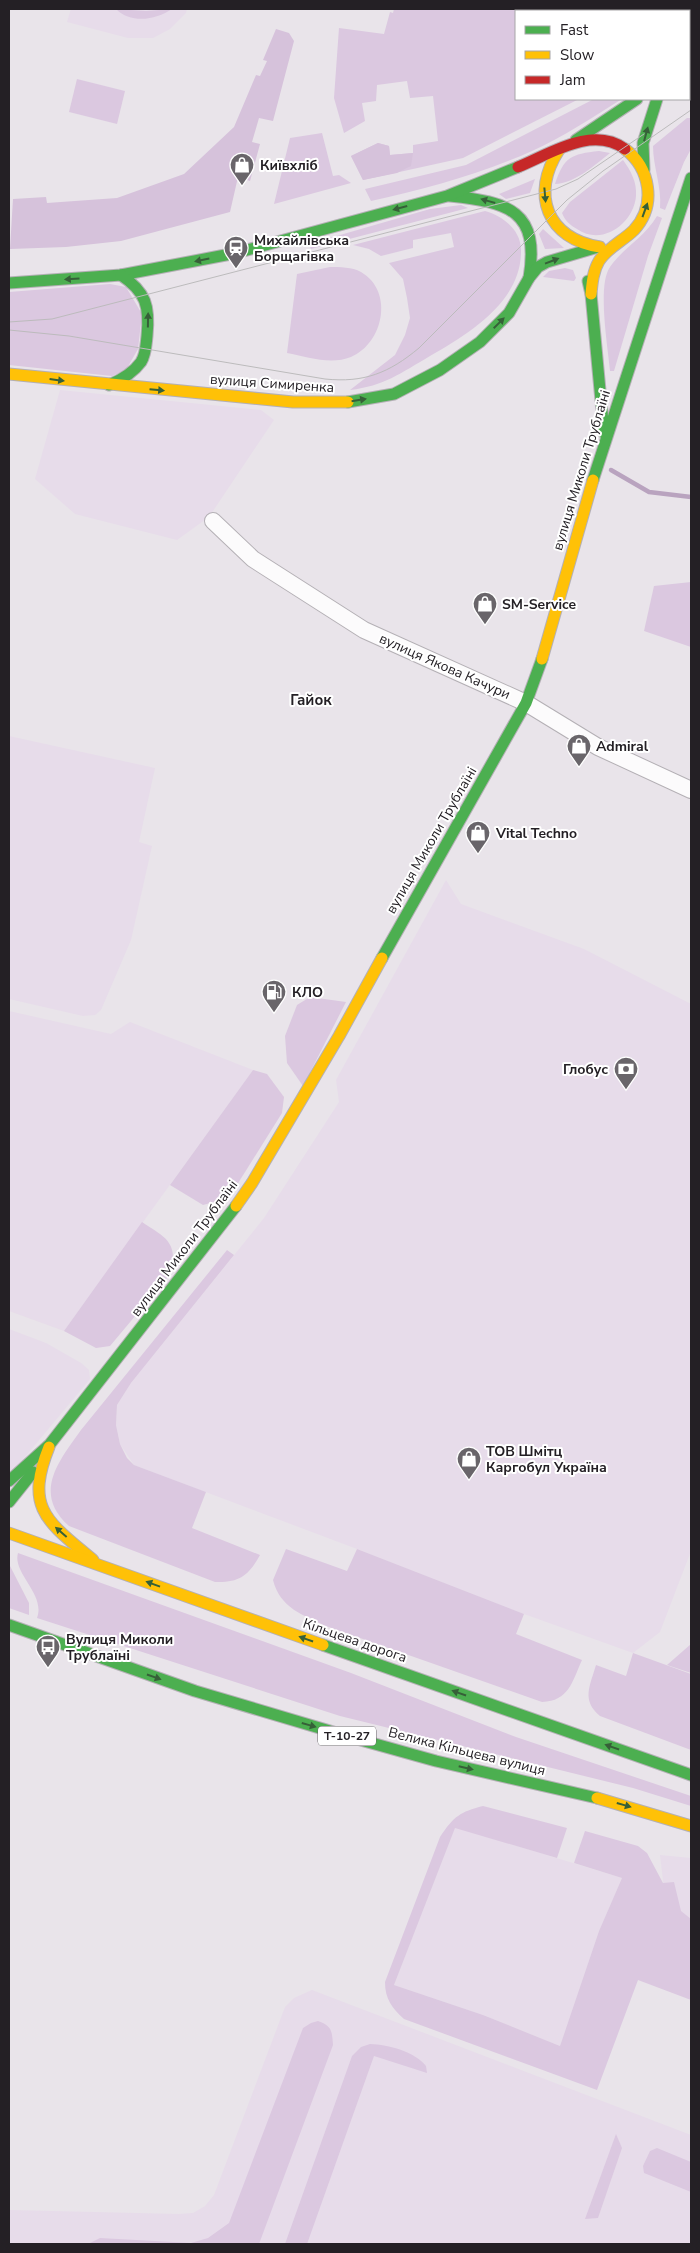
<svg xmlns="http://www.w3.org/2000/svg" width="700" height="2253" font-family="'Nunito Sans',sans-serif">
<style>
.built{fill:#e7dcea}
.green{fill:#dbc8e0}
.forest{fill:#d6c2db}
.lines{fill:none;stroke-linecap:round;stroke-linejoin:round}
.stream{stroke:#b9a3bf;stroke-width:4.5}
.street-casing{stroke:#b4b0b5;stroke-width:18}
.fast-casing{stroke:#b4b0b5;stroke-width:13}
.slow-casing{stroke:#b4b0b5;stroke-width:13}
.jam-casing{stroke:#b4b0b5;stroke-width:13}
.street{stroke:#fcfbfc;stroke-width:16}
.fast{stroke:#4caf50;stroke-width:11}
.slow{stroke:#ffc107;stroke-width:11}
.jam{stroke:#c62828;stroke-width:11}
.tram{stroke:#bcbbbc;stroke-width:1}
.oneway{fill:#366038}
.labels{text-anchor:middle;stroke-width:4;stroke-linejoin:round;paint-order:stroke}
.shield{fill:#fff;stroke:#666366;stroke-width:1}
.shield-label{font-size:12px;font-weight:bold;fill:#242025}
.poi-label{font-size:14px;font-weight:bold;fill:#242025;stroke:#fff;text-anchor:start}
.street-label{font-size:14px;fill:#242025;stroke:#fff}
.neighbourhood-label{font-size:15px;font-weight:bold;fill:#242025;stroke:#fff}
</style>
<rect width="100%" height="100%" fill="#e9e4ea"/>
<g class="built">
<path d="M71,9H187L186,13L170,29L153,38H128L67,22Z"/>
<path d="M60,390L261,410L274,420L209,517L177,540L75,514L35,479Z"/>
<path d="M9,736L155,768L139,842L152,846L131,940L101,1010L95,1015L83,1016L9,999Z"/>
<path d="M446,880L461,904L584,949L691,1004V1551L660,1632L633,1653L524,1614L357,1549L134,1465L120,1444L116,1425L117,1405L131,1383L264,1218L339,1102L336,1080Z"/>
<path d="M9,1011L111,1034L130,1022L253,1070L64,1331L9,1311Z"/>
<path d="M9,1329L46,1343L81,1363L89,1370L90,1379L9,1476Z"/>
<path d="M455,1827L622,1878L599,1931L560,2046L483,2015L394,1985Z"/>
<path d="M660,1855L691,1858V1940L669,1932Z"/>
<path d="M312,1990L691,2135V2244H9V2210L179,2214L193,2213L205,2206L214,2195L285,2007L294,1998Z"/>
</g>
<g class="green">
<path d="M116,9L146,11L172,9C156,20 131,24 116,9Z"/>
<path d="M394,9H549L550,11H516V99H579L463,158L363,180L351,156L378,143L389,146L390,155L413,153V145L438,141L433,96L410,98L407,81L377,85L376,101L362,103L365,121L344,133L334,98L339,28L384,34L390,12L393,13Z"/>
<path d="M77,79L125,91L117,124L69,112Z"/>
<path d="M594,99H622C593,117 563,137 532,151C480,174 426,189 371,201L365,189L466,165Z"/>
<path d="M687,118H691V149L684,162L665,210L660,208C662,187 653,167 653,146Z"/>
<path d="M322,133L333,176L339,175L351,183L274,204L290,138Z"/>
<path d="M599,151L610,153C596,164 574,184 555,184C564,157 571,154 599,151Z"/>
<path d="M623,160C631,171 637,182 636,196C634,223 602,247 577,229C570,225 565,221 562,213L570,202Z"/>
<path d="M535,179L530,193L506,199L499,194Z"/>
<path d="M461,205L468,208L311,249L309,244L430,209Z"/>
<path d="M485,211C503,216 521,230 521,250C522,302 468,334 430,356C401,373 384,386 350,390L395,355L405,335L410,318L407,298L403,279L389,263L454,247L451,233L413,240V248L381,256L369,249L353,245Z"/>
<path d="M657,216L662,218L648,256L614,371H610C608,348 597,285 610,267C623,248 644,238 657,216Z"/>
<path d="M543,229L564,248L545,249L539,234Z"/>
<path d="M330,267C340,267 352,267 361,272C394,291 384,343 351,357C331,365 307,357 287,353L297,274Z"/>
<path d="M565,268L573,270L576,278L574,281L543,277L549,271Z"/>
<path d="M110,284L126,287L142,314L138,349L126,370L112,376L9,365V292Z"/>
<path d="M691,582V647L644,631L654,586Z"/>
<path d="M310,997L346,1002L303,1086L287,1063L285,1036L297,1005Z"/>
<path d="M253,1070L267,1074L284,1097L282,1113L230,1196L218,1201L203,1205L170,1185Z"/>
<path d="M142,1222C166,1238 177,1241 172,1272L110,1346L96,1348L64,1331Z"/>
<path d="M227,1250L234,1255L131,1383L117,1405L116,1425L120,1444L127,1458L134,1465L206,1492L192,1528L260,1555C249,1575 240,1583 215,1582L69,1526C32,1493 59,1461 81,1430Z"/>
<path d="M286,1549L347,1571L357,1549L524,1614L516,1634L582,1660C572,1682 569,1701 542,1702L326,1626C303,1615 280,1608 273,1580Z"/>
<path d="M18,1553L351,1673L516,1737L691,1796V1806L633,1788L340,1716L37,1618C46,1594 12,1573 18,1553Z"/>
<path d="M9,1564L29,1603V1615L9,1608Z"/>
<path d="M691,1644V1673L667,1665Z"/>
<path d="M633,1653L691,1674V1750L600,1716C581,1700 590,1686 596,1665L626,1676Z"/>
<path d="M483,1806L567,1828L557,1858L455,1828L394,1985L483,2015L560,2046L599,1931L622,1878L574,1863L585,1831L638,1846L647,1853L663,1883L674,1882L681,1911L691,1919V2000L638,1980L597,2090L404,2019C392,2008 385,1999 385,1982L440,1837C454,1816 460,1812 483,1806Z"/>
<path d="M318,2021C332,2026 332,2031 333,2045L259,2244H88L100,2238L191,2243L208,2238L229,2223L303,2028L311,2023Z"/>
<path d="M370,2044C389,2045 414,2051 426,2066L427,2073L374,2056L307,2244H285L352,2056L361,2047Z"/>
<path d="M616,2134L622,2148L598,2218L585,2219Z"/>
<path d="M657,2148L691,2162V2192L644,2173L643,2166L650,2151Z"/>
</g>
<g class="forest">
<path d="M276,29L289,33L294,41L273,121L259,118L252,142L260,144L250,181L238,177L230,212L121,241L66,247L10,249L13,199L46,197L47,203L117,198L184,174L234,127L256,75L260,76L267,61L263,60Z"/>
<path d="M378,143L389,146L390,155L413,153L411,166L397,173L363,180L351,156Z"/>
</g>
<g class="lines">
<path class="stream" d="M611,470L649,492L691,497"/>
<defs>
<path id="street" d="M213,521L253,559L364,630L526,703L598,747L691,790"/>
<g id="fast">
<path d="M689,62L691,60"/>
<path d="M576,140L637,99"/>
<path d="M644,170L643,143L657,99"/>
<path d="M450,196C509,202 540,211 529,278"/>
<path d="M588,281L591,294L604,433"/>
<path d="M9,283L121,275L236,253L447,196L518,167"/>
<path d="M109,385C121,380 133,373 141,362C146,354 146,345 147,336C150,306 146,292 121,275"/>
<path d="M348,402L394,394L440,370L480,342L509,313L529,278L538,267L547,262L598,247"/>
<path d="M593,480L691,178"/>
<path d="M382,958L526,703L542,659"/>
<path d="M9,1481L50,1444L236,1206"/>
<path d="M9,1502L33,1472"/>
<path d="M9,1625L195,1691L350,1737L436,1761L597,1798"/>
<path d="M323,1645L691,1775"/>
</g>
<g id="slow">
<path d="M559,150C530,194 547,239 600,247"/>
<path d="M591,294C592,283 593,271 599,261C608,247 623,241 634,230C657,205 650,168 625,149"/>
<path d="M9,374L293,402H348"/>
<path d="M542,659L593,480"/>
<path d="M236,1206L252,1183L339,1036L382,958"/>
<path d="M49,1447C24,1509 48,1522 93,1560"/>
<path d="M9,1533L323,1645"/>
<path d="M597,1798L691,1826"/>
</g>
<path id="jam" d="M518,167C550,154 592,125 625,149"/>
</defs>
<use href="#street" class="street-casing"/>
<use href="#fast" class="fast-casing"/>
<use href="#slow" class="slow-casing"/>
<use href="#jam" class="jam-casing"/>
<use href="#street" class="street"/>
<use href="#fast" class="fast"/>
<use href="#slow" class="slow"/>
<use href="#jam" class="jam"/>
<g class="tram">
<path d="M9,322L52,319L556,189L578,179L644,134"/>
<path d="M9,330L69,336L325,379C364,383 389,373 419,348L567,200L603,171L691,110"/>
</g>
</g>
<defs><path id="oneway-solid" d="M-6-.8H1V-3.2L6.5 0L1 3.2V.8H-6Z" transform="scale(1.25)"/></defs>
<g class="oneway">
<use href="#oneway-solid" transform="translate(646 134) rotate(-75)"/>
<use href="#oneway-solid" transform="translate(545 195) rotate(85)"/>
<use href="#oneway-solid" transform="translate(488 201) rotate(-164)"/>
<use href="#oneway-solid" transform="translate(400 208) rotate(165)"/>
<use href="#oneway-solid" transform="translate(645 210) rotate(-70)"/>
<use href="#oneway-solid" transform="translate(202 260) rotate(168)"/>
<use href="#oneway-solid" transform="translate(552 261) rotate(-21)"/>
<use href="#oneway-solid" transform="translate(72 279) rotate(176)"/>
<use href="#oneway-solid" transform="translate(148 320) rotate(-89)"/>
<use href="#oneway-solid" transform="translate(499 323) rotate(-45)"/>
<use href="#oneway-solid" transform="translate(57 380) rotate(7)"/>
<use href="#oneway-solid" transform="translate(157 390) rotate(5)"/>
<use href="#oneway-solid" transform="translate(359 400) rotate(-9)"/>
<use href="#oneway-solid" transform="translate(61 1532) rotate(-139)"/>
<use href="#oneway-solid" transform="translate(153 1584) rotate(-160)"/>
<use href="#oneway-solid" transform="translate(306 1639) rotate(-161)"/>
<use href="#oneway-solid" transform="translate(154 1677) rotate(19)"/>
<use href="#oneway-solid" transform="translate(459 1693) rotate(-161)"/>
<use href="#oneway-solid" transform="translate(309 1725) rotate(16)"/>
<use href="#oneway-solid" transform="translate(612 1747) rotate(-161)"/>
<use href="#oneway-solid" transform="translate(466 1768) rotate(13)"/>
<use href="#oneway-solid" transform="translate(624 1805) rotate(16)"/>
</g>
<defs>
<symbol id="shop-pin" viewBox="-11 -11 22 30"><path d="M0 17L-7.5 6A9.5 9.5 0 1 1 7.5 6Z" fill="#69656a" stroke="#fff"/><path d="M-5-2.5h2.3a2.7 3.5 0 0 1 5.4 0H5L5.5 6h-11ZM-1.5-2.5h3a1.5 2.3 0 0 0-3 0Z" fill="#fff"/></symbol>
<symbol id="station-pin" viewBox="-11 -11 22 30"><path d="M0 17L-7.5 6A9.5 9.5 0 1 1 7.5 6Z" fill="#69656a" stroke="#fff"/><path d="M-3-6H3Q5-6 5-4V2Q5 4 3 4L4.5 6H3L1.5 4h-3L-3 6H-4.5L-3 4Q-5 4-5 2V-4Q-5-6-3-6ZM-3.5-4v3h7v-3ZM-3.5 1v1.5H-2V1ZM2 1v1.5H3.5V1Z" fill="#fff"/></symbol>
<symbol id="fuel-pin" viewBox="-11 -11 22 30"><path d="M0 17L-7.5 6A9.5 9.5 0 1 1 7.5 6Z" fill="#69656a" stroke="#fff"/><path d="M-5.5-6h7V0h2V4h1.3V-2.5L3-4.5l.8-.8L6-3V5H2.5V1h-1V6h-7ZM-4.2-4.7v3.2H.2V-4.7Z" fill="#fff"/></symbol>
<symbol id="bank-pin" viewBox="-11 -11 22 30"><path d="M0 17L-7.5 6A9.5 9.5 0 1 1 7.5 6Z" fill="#69656a" stroke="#fff"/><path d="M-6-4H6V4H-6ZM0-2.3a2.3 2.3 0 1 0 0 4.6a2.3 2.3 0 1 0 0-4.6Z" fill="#fff"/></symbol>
<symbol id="bus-pin" viewBox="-11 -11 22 30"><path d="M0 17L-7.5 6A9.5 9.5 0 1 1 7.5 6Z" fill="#69656a" stroke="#fff"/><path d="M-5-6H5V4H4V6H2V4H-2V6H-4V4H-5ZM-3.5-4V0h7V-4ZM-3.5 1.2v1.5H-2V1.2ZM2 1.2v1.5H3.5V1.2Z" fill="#fff"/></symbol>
</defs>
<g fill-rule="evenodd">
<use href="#shop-pin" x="228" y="151" width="28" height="38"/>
<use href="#station-pin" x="222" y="234" width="28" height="38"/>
<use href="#shop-pin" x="471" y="590" width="28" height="38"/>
<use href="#shop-pin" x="565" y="732" width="28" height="38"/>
<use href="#shop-pin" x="464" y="819" width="28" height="38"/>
<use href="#fuel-pin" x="260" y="978" width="28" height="38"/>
<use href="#bank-pin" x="612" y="1055" width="28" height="38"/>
<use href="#shop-pin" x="455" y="1445" width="28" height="38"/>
<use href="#bus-pin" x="34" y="1633" width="28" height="38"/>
</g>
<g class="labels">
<rect class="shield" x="318" y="1726.5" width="58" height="19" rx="4"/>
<g class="shield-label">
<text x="347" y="1740">Т-10-27</text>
</g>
<g class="poi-label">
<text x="260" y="170">Київхліб</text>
<text x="254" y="245">Михайлівська<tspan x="254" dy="16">Борщагівка</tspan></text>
<text x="502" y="609">SM-Service</text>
<text x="596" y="751">Admiral</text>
<text x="496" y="838">Vital Techno</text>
<text x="292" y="997">КЛО</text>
<text x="608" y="1074" text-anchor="end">Глобус</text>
<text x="486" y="1456">ТОВ Шмітц<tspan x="486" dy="16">Каргобул Україна</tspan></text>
<text x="66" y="1644">Вулиця Миколи<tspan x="66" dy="16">Трублаїні</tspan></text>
</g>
<g class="street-label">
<text transform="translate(272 383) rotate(4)" y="5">вулиця Симиренка</text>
<text transform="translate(581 470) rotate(-73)" y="5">вулиця Миколи Трублаїні</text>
<text transform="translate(445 666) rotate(24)" y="5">вулиця Якова Качури</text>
<text transform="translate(431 840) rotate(-60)" y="5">вулиця Миколи Трублаїні</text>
<text transform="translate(184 1248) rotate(-53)" y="5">вулиця Миколи Трублаїні</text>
<text transform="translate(355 1640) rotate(19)" y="5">Кільцева дорога</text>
<text transform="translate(467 1751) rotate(14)" y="5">Велика Кільцева вулиця</text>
</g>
<g class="neighbourhood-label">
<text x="311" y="705">Гайок</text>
</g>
</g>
<rect width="700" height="2253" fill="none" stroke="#242025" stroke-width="20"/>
<rect x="515" y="10" width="175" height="90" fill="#ffffff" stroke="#a7a6a8"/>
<rect x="525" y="26" width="25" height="8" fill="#4caf50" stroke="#a7a6a8"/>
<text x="560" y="35" font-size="15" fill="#242025">Fast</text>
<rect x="525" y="51" width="25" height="8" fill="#ffc107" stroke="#a7a6a8"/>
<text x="560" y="60" font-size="15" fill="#242025">Slow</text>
<rect x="525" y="76" width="25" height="8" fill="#c62828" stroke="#a7a6a8"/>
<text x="560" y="85" font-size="15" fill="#242025">Jam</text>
</svg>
